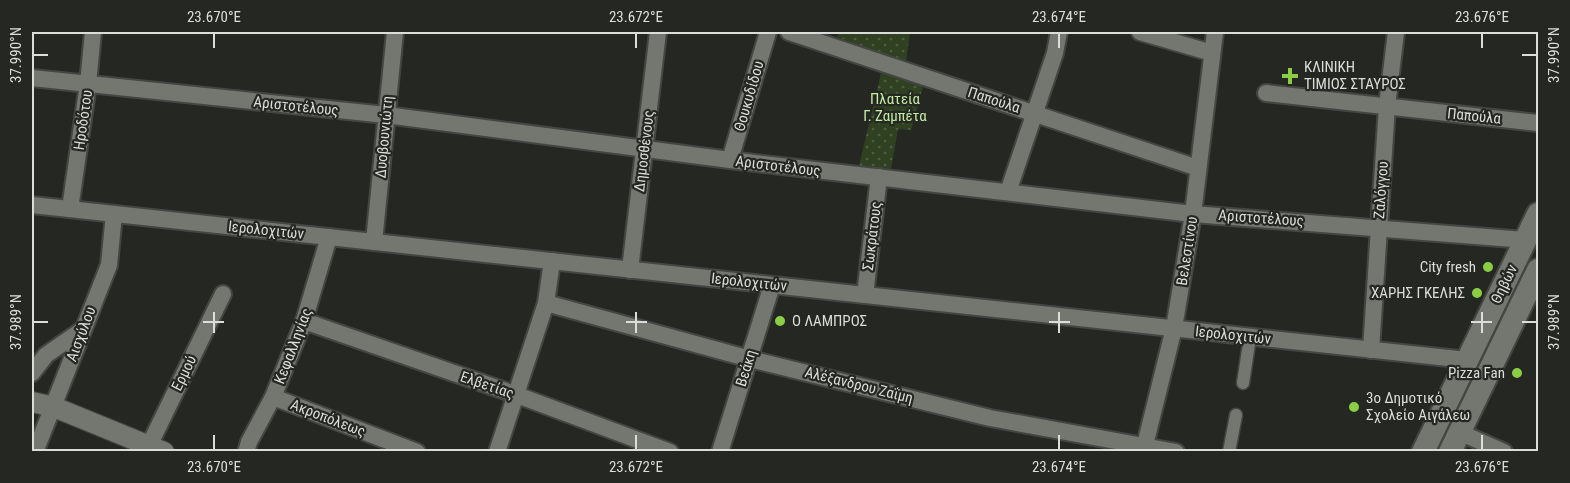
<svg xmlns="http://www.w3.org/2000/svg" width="1570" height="483" font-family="'Roboto Condensed',sans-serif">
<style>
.park{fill:url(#park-dots)}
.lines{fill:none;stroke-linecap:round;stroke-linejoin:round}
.pedestrian-casing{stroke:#434641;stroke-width:15}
.minor-casing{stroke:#434641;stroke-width:20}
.tertiary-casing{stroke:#434641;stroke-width:22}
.secondary-casing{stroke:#434641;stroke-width:26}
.pedestrian{stroke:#737770;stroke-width:12}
.minor{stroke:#737770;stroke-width:16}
.tertiary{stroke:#737770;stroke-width:20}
.secondary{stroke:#737770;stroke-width:22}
.ticks{fill:none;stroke:#dbddd9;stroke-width:2}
.poi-dot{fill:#8bce46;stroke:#252822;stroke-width:2}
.labels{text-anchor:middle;stroke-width:4.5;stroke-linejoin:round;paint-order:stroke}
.poi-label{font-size:15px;fill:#dbddd9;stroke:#252822;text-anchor:start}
.street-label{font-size:15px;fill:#dbddd9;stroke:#252822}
.park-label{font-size:15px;fill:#c3eba2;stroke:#252822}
.neatline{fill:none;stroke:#dbddd9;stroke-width:2}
.ticks-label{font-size:15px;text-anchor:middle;fill:#dbddd9}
</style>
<defs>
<pattern id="park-dots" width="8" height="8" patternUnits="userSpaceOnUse" patternTransform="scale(1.5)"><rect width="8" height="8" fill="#304122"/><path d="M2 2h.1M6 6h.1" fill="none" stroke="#4d5c42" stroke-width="1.8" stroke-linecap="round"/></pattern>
</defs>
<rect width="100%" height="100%" fill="#252822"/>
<g class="park">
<path d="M839,32H910L906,62L837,37Z"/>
<path d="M881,73L923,86L911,130L898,129L891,169L859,166Z"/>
</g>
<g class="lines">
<defs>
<g id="pedestrian">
<path d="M1243,383L1250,337"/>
<path d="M1229,452L1236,415"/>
</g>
<g id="minor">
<path d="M789,32L1198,168"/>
<path d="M1140,32L1212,53"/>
<path d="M32,78L386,115L730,160L1193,214L1526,240"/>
<path d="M1266,93L1538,123"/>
<path d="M730,160L768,32"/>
<path d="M1008,192L1055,53L1059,32"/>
<path d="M32,205L1467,360"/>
<path d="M70,209L88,84L93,32"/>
<path d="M374,242L395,32"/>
<path d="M630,270L658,32"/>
<path d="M865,295L879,177"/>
<path d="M546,303L750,359L990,418L1176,452"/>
<path d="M304,321L517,395L670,452"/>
<path d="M1371,350L1387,106L1396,32"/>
<path d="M32,373L46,355L82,330"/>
<path d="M273,397L417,452"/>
<path d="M1459,432L1504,452"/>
<path d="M1145,445L1174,328L1193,214L1215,32"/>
<path d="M35,452L109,265L114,214"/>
<path d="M146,452L223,294"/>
<path d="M246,452L249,442L273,397L304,321L329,237"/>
<path d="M497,452L546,303L552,261"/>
<path d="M720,452L772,285"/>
</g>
<path id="tertiary" d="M32,402L54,407L164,452"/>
<g id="secondary">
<path d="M1423,452L1538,214"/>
<path d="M1450,452L1538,270"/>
</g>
</defs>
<use href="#pedestrian" class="pedestrian-casing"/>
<use href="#minor" class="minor-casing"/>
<use href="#tertiary" class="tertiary-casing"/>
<use href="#secondary" class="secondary-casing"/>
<use href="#pedestrian" class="pedestrian"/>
<use href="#minor" class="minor"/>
<use href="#tertiary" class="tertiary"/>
<use href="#secondary" class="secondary"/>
</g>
<path class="ticks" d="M214,33V48M636,33V48M1059,33V48M1482,33V48M33,55H48M1522,55H1537M214,312V333M636,312V333M1059,312V333M1482,312V333M33,322H48M203,322H224M626,322H647M1049,322H1070M1471,322H1492M1522,322H1537M214,435V450M636,435V450M1059,435V450M1482,435V450"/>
<g class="poi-dot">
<path d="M1287 67h6v6h6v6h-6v6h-6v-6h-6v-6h6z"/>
<circle cx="1488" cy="267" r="6"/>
<circle cx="1477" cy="293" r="6"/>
<circle cx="780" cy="321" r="6"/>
<circle cx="1517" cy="373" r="6"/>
<circle cx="1354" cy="407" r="6"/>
</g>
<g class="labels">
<g class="poi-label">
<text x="1304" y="72">ΚΛΙΝΙΚΗ<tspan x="1304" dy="17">ΤΙΜΙΟΣ ΣΤΑΥΡΟΣ</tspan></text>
<text x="1476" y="272" text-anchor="end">City fresh</text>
<text x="1465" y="298" text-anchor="end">ΧΑΡΗΣ ΓΚΕΛΗΣ</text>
<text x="792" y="326">Ο ΛΑΜΠΡΟΣ</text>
<text x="1505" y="378" text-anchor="end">Pizza Fan</text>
<text x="1366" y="403">3ο Δημοτικό<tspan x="1366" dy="17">Σχολείο Αιγάλεω</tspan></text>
</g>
<g class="street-label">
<text transform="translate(749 96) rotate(-74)" y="5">Θουκυδίδου</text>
<text transform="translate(994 100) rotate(18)" y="5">Παπούλα</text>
<text transform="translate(296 106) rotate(6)" y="5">Αριστοτέλους</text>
<text transform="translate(1474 116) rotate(6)" y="5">Παπούλα</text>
<text transform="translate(83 120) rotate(-82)" y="5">Ηροδότου</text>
<text transform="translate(384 137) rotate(-85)" y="5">Δυοβουνιώτη</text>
<text transform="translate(644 151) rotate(-83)" y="5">Δημοσθένους</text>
<text transform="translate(778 166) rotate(7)" y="5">Αριστοτέλους</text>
<text transform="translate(1381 190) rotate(-86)" y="5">Ζαλόγγου</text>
<text transform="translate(1261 218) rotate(4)" y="5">Αριστοτέλους</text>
<text transform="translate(266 230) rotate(6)" y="5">Ιερολοχιτών</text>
<text transform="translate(872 236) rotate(-83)" y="5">Σωκράτους</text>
<text transform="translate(1187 251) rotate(-81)" y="5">Βελεστίνου</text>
<text transform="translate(749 282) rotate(6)" y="5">Ιερολοχιτών</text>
<text transform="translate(1504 284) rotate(-64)" y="5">Θηβών</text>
<text transform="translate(81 334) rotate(-69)" y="5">Αισχύλου</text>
<text transform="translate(1233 335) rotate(6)" y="5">Ιερολοχιτών</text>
<text transform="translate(293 346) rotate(-69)" y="5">Κεφαλληνίας</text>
<text transform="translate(746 368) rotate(-73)" y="5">Βεάκη</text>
<text transform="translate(184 373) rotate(-64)" y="5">Ερμού</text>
<text transform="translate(487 385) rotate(19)" y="5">Ελβετίας</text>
<text transform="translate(859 385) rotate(14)" y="5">Αλέξανδρου Ζαΐμη</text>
<text transform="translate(328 418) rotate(21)" y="5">Ακροπόλεως</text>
</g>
<g class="park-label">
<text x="895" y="104">Πλατεία<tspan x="895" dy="17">Γ. Ζαμπέτα</tspan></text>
</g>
</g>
<rect width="1570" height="483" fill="none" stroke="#252822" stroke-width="66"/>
<rect x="33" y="33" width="1504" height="417" class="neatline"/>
<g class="ticks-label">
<text x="214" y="22">23.670°E</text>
<text x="636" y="22">23.672°E</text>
<text x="1059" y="22">23.674°E</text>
<text x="1482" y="22">23.676°E</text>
<text transform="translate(16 55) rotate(-90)" y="5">37.990°N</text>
<text transform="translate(1554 55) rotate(-90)" y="5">37.990°N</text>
<text transform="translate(16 322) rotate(-90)" y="5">37.989°N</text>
<text transform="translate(1554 322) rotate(-90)" y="5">37.989°N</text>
<text x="214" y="472">23.670°E</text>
<text x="636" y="472">23.672°E</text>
<text x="1059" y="472">23.674°E</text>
<text x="1482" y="472">23.676°E</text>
</g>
</svg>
